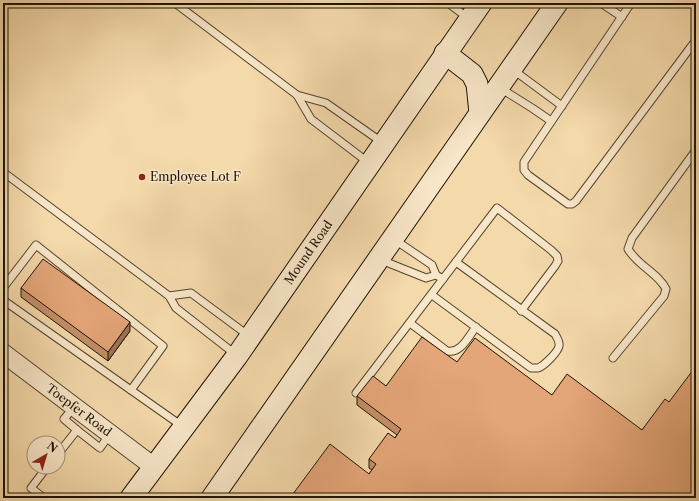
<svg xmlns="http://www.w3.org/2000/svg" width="699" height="501" font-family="'Libre Caslon Text',serif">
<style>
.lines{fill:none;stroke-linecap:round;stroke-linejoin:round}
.service-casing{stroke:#544530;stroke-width:9}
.tertiary-casing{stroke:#544530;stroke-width:20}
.secondary-casing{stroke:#1e1407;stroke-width:23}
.service{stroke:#f8e6c8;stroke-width:7}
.tertiary{stroke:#f8e6c8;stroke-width:18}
.secondary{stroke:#f8e6c8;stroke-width:21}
.wall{fill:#c48e67;stroke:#1e1407}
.shaded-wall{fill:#a07454;stroke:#1e1407}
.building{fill:#e4a578;stroke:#1e1407}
.poi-dot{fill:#8f2418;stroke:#f8e6c8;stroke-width:1.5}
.labels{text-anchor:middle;stroke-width:3;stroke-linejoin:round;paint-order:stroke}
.poi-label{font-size:12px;fill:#1e1407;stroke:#f8e6c8;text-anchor:start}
.street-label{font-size:12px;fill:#1e1407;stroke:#f8e6c8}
</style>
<rect width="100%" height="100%" fill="#f4d9aa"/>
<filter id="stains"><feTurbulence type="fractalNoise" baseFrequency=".005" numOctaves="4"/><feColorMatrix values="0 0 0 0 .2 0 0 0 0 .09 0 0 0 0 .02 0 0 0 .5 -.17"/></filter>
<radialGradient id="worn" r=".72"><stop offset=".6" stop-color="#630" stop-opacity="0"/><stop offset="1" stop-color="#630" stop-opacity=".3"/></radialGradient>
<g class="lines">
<defs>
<g id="service">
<path d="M175,3L297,95L311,119L369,163"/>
<path d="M448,3L468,18"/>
<path d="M601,3L622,17"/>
<path d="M631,3L524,162V170L528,175L568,204H572L576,201L696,40"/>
<path d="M512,69L562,106"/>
<path d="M500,88L532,108L551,121"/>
<path d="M297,95L326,103L383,143"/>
<path d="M3,172L169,296L176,308L235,354"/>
<path d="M395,240L432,265L436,275L443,279"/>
<path d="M381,260L426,278L436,275"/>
<path d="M3,288L36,245L163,346L131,390"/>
<path d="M432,295L531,368C533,368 537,368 538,368C544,366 558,352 559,346C560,342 557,338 555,334L456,262"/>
<path d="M169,296L191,293L249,336"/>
<path d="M3,300L182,426"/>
<path d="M410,323L447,351C461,354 468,337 476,327"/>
<path d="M613,358L664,296L666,289C658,273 638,266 628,249L632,238L696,150"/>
<path d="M356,393L497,208L551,250L557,256L558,261L555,266L521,311"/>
<path d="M77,430L100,448L110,434"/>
<path d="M58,454L77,430L64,419L74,407"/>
<path d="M44,498L31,488L47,467"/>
</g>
<g id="tertiary">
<path id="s1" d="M3,353L154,467"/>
</g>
<g id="secondary">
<path d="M445,53L472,74L477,84L480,113"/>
<path id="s2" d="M131,498L237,356L481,3"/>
<path d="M212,498L557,3"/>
</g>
</defs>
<use href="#service" class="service-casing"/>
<use href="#tertiary" class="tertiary-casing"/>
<use href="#secondary" class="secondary-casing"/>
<use href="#service" class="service"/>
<use href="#tertiary" class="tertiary"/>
<use href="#secondary" class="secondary"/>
</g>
<g class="wall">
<path d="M21,288L130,331L108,361L21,297Z"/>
<path d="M457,362L552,395L642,430L669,402L696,498L369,474L372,470L369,468V459L395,438L397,435L357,405V396Z"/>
</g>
<path class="shaded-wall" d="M130,322V331L108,361V352Z"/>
<g class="building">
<path d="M43,259L130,322L108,352L21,288Z"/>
<path d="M422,337L457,362L475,338L552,395L567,374L642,430L665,399L669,402L696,366V498H290L330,444L369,474L376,464L369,459L388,433L395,438L401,429L357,396L373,376L386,386Z"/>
</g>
<circle class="poi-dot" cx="142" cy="177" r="4"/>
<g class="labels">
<g class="poi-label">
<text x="150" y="181">Employee Lot F</text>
</g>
<g class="street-label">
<text dy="4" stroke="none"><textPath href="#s2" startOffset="303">Mound Road</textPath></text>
<text dy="4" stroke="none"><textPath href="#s1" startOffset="95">Toepfer Road</textPath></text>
</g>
</g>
<rect width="699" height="501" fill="none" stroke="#f4d9aa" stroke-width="16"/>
<rect x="4" y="4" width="691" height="493" fill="none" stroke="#1e1407" stroke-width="2"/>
<rect x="8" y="8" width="683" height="485" fill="none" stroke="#1e1407"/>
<g transform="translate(46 455) rotate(38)"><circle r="19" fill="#f8e6c8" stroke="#a1927b"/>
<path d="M0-3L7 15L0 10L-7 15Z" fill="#8f2418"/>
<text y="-6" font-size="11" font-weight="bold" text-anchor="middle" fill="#1e1407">N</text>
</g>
<rect width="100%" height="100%" filter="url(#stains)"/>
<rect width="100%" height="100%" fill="url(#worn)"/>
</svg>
